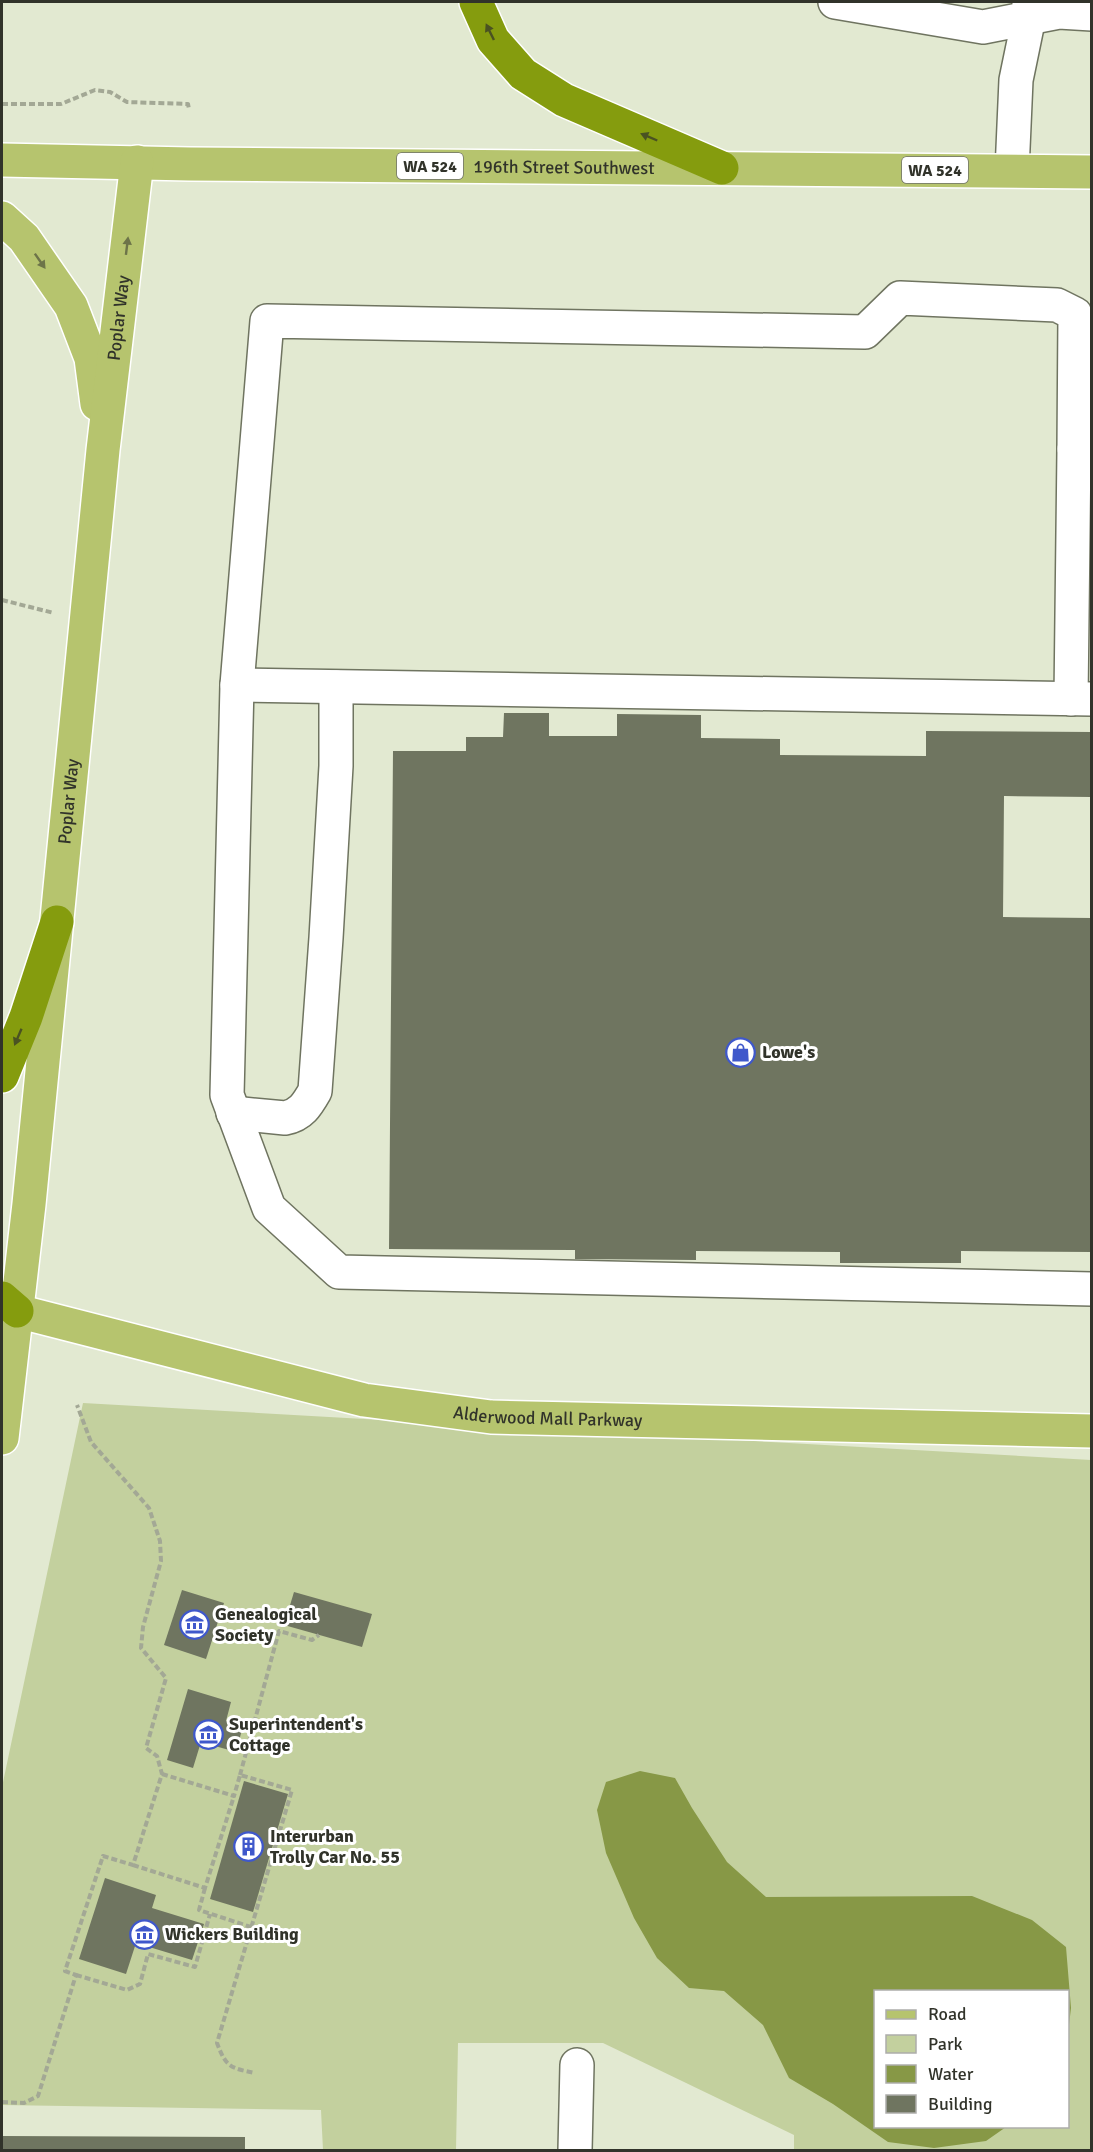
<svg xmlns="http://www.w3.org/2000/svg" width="1093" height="2152" font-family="Signika,sans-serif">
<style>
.green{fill:#c3d09e;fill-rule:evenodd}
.water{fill:#879846}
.building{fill:#6f7560}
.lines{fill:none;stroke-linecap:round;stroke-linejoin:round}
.minor-casing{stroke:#6f7460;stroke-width:36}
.major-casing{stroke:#fff;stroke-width:36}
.highway-casing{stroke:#fff;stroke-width:36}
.path{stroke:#a3a895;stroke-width:4;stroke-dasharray:6 3;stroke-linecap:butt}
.minor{stroke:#fff;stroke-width:33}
.major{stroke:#b6c46e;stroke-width:33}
.highway{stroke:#859c0e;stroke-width:33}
.oneway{fill:#4a5222}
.oneway2{fill:#6d7449}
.labels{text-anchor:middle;stroke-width:6;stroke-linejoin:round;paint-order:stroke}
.shield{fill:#fff;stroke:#6f706a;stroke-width:1.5}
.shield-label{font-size:16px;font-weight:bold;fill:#31332a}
.street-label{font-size:18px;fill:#31332a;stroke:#fff}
.poi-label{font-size:18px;font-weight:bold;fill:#31332a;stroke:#fff;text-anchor:start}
</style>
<rect width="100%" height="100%" fill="#e2e9d1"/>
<path class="green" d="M83,1403L1091,1460V2150H794V2135L603,2043H458L456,2150H323L321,2110L2,2105V1787ZM876,1992H1068V2126H876Z"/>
<path class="water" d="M640,1771L675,1778L692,1808L727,1862L766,1897L972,1896L1032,1920L1066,1947L1071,2008L1068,2033V1992H876V2126L1006,2127L986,2141L934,2148L888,2142L833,2104L789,2078L763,2025L724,1991L689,1988L657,1958L634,1918L606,1853L597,1810L606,1782Z"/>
<g class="building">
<path d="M504,713H549V736H617V714L701,715V738L780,739V755L926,756V731L1092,732V797L1004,796L1003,917L1092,918V1252L961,1251V1263H840V1252L696,1251V1260L575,1259V1250L389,1249L393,751H466V737H503Z"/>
<path d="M182,1590L224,1603L206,1659L164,1645Z"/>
<path d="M294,1592L372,1614L362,1647L284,1625Z"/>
<path d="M188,1689L231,1702L226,1721L243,1726L236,1752L201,1742L193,1768L167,1760Z"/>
<path d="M244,1781L288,1794L253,1912L210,1899Z"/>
<path d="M105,1878L156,1895L152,1908L204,1924L192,1960L136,1943L126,1974L79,1959Z"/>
<path d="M2,2136L245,2137V2150H2Z"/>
</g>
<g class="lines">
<defs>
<g id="minor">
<path d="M835,2L983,27L1059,12L1092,14"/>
<path d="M1012,171L1016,80L1029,17V2"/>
<path d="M1074,449L1075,314L1057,305L900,298L865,332L267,321L237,685L227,1095L269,1208L339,1272L1092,1289"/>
<path d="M237,685L1092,699"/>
<path d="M1071,699L1074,449L1092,450"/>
<path d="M233,1113L285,1118C301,1115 307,1105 315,1091L326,938L336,766V687"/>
<path d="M575,2150L577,2065"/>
</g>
<g id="major">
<path id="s1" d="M2,160L190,164L1092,172"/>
<path d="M2,218L24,238L71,306L91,358L97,404"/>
<path id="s2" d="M17,1311L364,1400L491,1417L1092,1431"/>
<path id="s3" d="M2,1438L29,1204L103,450L137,162"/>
</g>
<g id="highway">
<path d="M476,2L493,40L523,74L564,100L722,168"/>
<path d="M2,1076L26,1017L57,922"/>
<path d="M2,1298L17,1311"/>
</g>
</defs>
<use href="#minor" class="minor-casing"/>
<use href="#major" class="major-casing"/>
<use href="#highway" class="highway-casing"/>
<g class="path">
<path d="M2,104H61L95,90L110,92L127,102L188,104L189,109"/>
<path d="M2,600L54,613"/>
<path d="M162,1774L234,1796L240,1775L292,1790L217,2043C226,2067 230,2068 255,2073"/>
<path d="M240,1775L279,1631L312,1640L319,1635"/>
<path d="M133,1865L205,1888L234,1796"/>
<path d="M205,1888L199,1910L251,1927"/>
<path d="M76,1975L127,1990L140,1984L148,1954L195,1967L210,1914"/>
<path d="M2,2102L24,2103L38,2096L76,1975L65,1971L103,1856L133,1865L162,1774L157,1756L146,1748L166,1678L141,1648L143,1627L161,1561L160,1541L149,1508L91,1442L77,1405"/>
</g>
<use href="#minor" class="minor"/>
<use href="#major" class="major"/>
<use href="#highway" class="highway"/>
</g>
<defs><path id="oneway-solid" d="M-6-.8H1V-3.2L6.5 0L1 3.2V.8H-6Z" transform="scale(1.5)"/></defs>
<g class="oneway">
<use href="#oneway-solid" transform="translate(490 32) rotate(-116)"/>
<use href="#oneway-solid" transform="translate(649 137) rotate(-157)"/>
<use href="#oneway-solid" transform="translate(18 1037) rotate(113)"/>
</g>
<g class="oneway2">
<use href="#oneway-solid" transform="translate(127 246) rotate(-83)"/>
<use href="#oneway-solid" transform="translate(40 261) rotate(55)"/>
</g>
<defs>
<symbol id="shop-ring" viewBox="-11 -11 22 22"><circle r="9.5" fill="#fff" stroke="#3f58cb" stroke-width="1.5"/><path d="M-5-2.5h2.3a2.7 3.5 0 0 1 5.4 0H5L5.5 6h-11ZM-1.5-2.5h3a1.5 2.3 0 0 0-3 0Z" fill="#3f58cb"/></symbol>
<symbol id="museum-ring" viewBox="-11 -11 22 22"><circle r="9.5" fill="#fff" stroke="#3f58cb" stroke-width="1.5"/><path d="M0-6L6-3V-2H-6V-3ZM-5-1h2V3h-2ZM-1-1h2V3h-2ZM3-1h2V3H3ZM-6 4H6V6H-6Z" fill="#3f58cb"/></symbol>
<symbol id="building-ring" viewBox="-11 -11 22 22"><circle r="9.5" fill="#fff" stroke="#3f58cb" stroke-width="1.5"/><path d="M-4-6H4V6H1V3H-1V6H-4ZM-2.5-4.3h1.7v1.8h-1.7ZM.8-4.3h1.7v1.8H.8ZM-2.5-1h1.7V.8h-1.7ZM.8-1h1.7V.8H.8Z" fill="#3f58cb"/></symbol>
</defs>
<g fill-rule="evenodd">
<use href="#shop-ring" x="724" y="1036" width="33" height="33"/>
<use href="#museum-ring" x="178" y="1608" width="33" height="33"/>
<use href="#museum-ring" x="192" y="1718" width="33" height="33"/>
<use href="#building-ring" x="232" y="1830" width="33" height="33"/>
<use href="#museum-ring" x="128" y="1918" width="33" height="33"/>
</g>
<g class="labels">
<g class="shield">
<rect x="397" y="153" width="66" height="26" rx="4.5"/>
<rect x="902" y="157" width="66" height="26" rx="4.5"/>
</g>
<g class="shield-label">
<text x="430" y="172">WA 524</text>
<text x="935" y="176">WA 524</text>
</g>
<g class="street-label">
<text dy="6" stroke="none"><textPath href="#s1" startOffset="562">196th Street Southwest</textPath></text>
<text dy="6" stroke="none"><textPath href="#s3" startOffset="1126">Poplar Way</textPath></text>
<text dy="6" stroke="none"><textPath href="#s3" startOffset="640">Poplar Way</textPath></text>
<text dy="6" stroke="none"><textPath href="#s2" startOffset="543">Alderwood Mall Parkway</textPath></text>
</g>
<g class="poi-label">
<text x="762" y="1058">Lowe's</text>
<text x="215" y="1620">Genealogical<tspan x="215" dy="21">Society</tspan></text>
<text x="229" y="1730">Superintendent's<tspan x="229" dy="21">Cottage</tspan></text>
<text x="270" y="1842">Interurban<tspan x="270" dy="21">Trolly Car No. 55</tspan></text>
<text x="165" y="1940">Wickers Building</text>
</g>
</g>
<rect width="1093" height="2152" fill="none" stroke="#31332a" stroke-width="6"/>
<rect x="874" y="1990" width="195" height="138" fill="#ffffff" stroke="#adadaa" stroke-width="1.5"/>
<rect x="886" y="2010" width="30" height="9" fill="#b6c46e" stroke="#adadaa" stroke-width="1.5"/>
<text x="928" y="2020" font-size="18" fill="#31332a">Road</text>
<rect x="886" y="2035" width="30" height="18" fill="#c3d09e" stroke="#adadaa" stroke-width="1.5"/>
<text x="928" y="2050" font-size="18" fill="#31332a">Park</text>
<rect x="886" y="2065" width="30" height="18" fill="#879846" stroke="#adadaa" stroke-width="1.5"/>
<text x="928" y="2080" font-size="18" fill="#31332a">Water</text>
<rect x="886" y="2095" width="30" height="18" fill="#6f7560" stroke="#adadaa" stroke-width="1.5"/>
<text x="928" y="2110" font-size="18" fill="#31332a">Building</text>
</svg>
